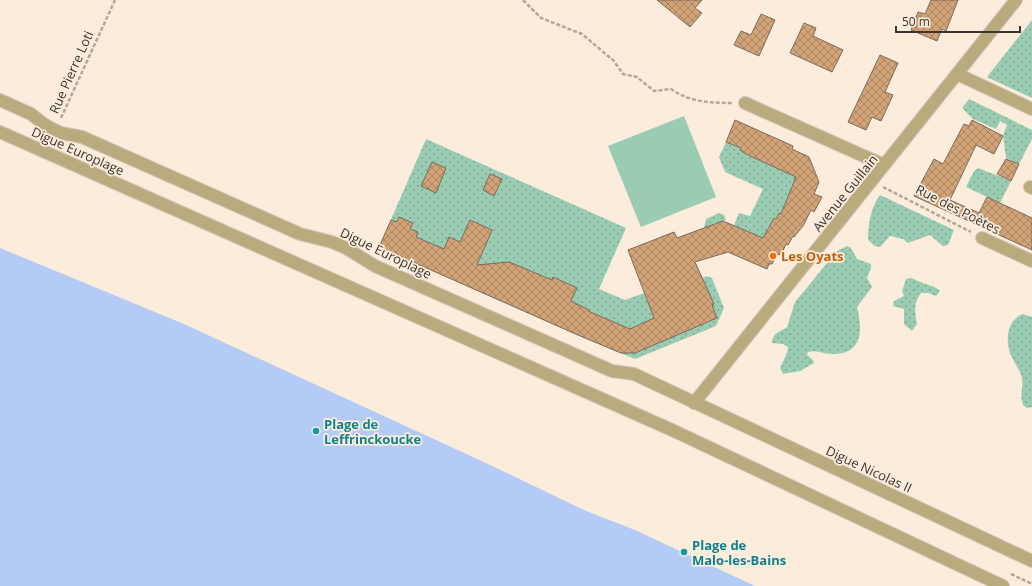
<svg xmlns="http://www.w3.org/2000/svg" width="1032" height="586" font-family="'Open Sans',sans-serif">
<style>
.grass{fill:url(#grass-dots)}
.pitch{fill:#99ccb2}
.water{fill:#b3cbf5}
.building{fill:url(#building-cross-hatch);stroke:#796b5e}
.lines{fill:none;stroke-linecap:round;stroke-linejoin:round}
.minor-casing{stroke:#d5c7b9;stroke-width:14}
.path{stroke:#b2a79a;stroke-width:2.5;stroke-dasharray:4 2;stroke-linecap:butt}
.minor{stroke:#baab7e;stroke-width:12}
.food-dot{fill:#e8710a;stroke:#fbecdc;stroke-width:1.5}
.culture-dot{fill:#0f9aa8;stroke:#fbecdc;stroke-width:1.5}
.labels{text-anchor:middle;stroke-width:3.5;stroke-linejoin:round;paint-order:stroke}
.street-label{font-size:13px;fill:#3b352f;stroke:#fbecdc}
.food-label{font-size:13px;font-weight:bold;fill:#c56008;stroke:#fbecdc;text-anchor:start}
.culture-label{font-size:13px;font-weight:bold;fill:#0d838f;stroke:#fbecdc;text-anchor:start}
</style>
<defs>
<pattern id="grass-dots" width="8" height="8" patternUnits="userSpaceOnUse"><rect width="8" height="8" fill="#99ccb2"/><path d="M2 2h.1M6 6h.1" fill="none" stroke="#7ea691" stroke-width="1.8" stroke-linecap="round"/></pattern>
<pattern id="building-cross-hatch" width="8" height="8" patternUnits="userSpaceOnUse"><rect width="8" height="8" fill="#d3a378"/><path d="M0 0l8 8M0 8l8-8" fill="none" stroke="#ac8663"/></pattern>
</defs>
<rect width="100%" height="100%" fill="#fbecdc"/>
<g class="grass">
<path d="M1032,20V98L987,77Z"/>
<path d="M969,99L1032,130V139L1019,164L1006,158L1003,135L1007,125L1000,121L996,129L973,119L962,108Z"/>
<path d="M426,139L626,228L599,289L625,300L644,293L647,301L707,276L712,278L724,308L716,326L635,359L577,335L379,247Z"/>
<path d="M726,142L741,148L740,150L747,155L793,173L796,179L781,214L779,213L771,226H769L761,242L740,233L742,229L734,225L739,213L750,216L763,189L725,172L719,157Z"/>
<path d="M978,168L1011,181L1000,203L966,187L974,171Z"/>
<path d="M880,195L954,230L948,245L943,246L930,235L908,243L903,239L890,236L880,247L875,246L868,240C868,224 871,207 880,195Z"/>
<path d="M719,213L724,215L726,220L704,228L706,219Z"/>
<path d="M847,246L851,248L857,259L871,264V268L867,278L872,287L857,307C862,328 864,353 835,354C825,355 817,349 808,352L807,355L813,360L814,363L800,371L783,374L780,368L787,353L788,347L783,344L772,343C773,332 780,332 787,327L795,302L837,251Z"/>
<path d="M912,278C921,284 933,284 940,291L936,296L928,293H921C913,303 915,312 917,324L912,331L904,324V309L893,306L894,301L904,296L902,291L906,279Z"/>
<path d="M1023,314L1032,317V407L1027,408L1023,405C1019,392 1024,389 1022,378C1020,369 1013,362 1010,353C1005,338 1008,319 1023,314Z"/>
</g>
<path class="pitch" d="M684,116L716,197L641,227L608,146Z"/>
<path class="water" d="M0,248L184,324L488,464L586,511L635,530L755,586H0Z"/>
<g class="building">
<path d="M657,0H702L695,8L702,13L690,27Z"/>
<path d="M931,0H958L946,31L942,29L937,41L911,30L918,12L925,14Z"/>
<path d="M761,14L775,20L759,56L734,45L741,31L751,35Z"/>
<path d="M804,23L816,28L813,36L843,50L832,72L790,53Z"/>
<path d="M880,55L898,63L885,92L893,95L881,121L872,117L866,130L848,122Z"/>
<path d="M735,120L793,146L792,149L809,157L819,182L814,194L822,197L814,212L811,210L803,226L794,237L793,236L788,245L786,244L782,253L776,256L772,264H769L767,269L728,252L695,262L714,304L712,305L717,318L635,353H621L578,335L379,247L391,220L397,222L399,217L413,223L410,229L418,232L416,237L444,249L449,237L460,242L470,220L492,230L477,265L509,262L552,280L553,277L577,288L571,301L589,310L588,311L630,329L654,318L628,250L674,232L677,238L723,221L763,238L774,218L776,219L779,213L781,214L796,177L746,154L740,150L741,148L726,142Z"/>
<path d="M972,120L1003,136L994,154L976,145L950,200L979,213L987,197L1032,218V250L914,196L934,159L943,164L964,124L969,126Z"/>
<path d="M1006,159L1019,164L1011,181L997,174Z"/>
<path d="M432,162L446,168L436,193L421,186Z"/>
<path d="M490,174L502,179L494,196L483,190Z"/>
</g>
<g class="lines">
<defs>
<g id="minor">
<path d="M957,74L1032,109"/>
<path d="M0,100L31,114L45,125L61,133L82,137L300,234L332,242L346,248L375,266L612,371L634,374L1032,561"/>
<path d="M745,103L884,165"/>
<path d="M0,132L672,430L1003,586"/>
<path d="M1030,187L1032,188"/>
<path d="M982,238L1032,261"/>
<path d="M694,403L1016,0"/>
</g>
</defs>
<use href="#minor" class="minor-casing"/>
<g class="path">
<path d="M523,0L541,18L582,34L614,61L623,74L637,77L654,91L671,89C689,102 711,103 733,103"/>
<path d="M61,118L115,0"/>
<path d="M883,187L971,232"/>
<path d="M1011,574L1032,584"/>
</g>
<use href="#minor" class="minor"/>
</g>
<circle class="food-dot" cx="773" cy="256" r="4"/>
<g class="culture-dot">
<circle cx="316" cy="431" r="4"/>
<circle cx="684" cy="552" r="4"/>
</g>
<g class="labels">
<g class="street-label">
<text transform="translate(71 72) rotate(-66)" y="5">Rue Pierre Loti</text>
<text transform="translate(78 151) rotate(24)" y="5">Digue Europlage</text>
<text transform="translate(845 193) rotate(-51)" y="5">Avenue Guillain</text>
<text transform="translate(958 209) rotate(27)" y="5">Rue des Poètes</text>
<text transform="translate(386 253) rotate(26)" y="5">Digue Europlage</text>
<text transform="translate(869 469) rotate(25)" y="5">Digue Nicolas II</text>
</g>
<g class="food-label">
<text x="781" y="261">Les Oyats</text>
</g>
<g class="culture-label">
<text x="324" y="429">Plage de<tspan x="324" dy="15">Leffrinckoucke</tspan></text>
<text x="692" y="550">Plage de<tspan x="692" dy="15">Malo-les-Bains</tspan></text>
</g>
</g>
<path d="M896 26v6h124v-6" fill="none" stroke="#3b352f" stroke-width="2"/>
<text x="902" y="26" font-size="12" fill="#3b352f" stroke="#fbecdc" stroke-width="3" paint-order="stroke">50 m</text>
</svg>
